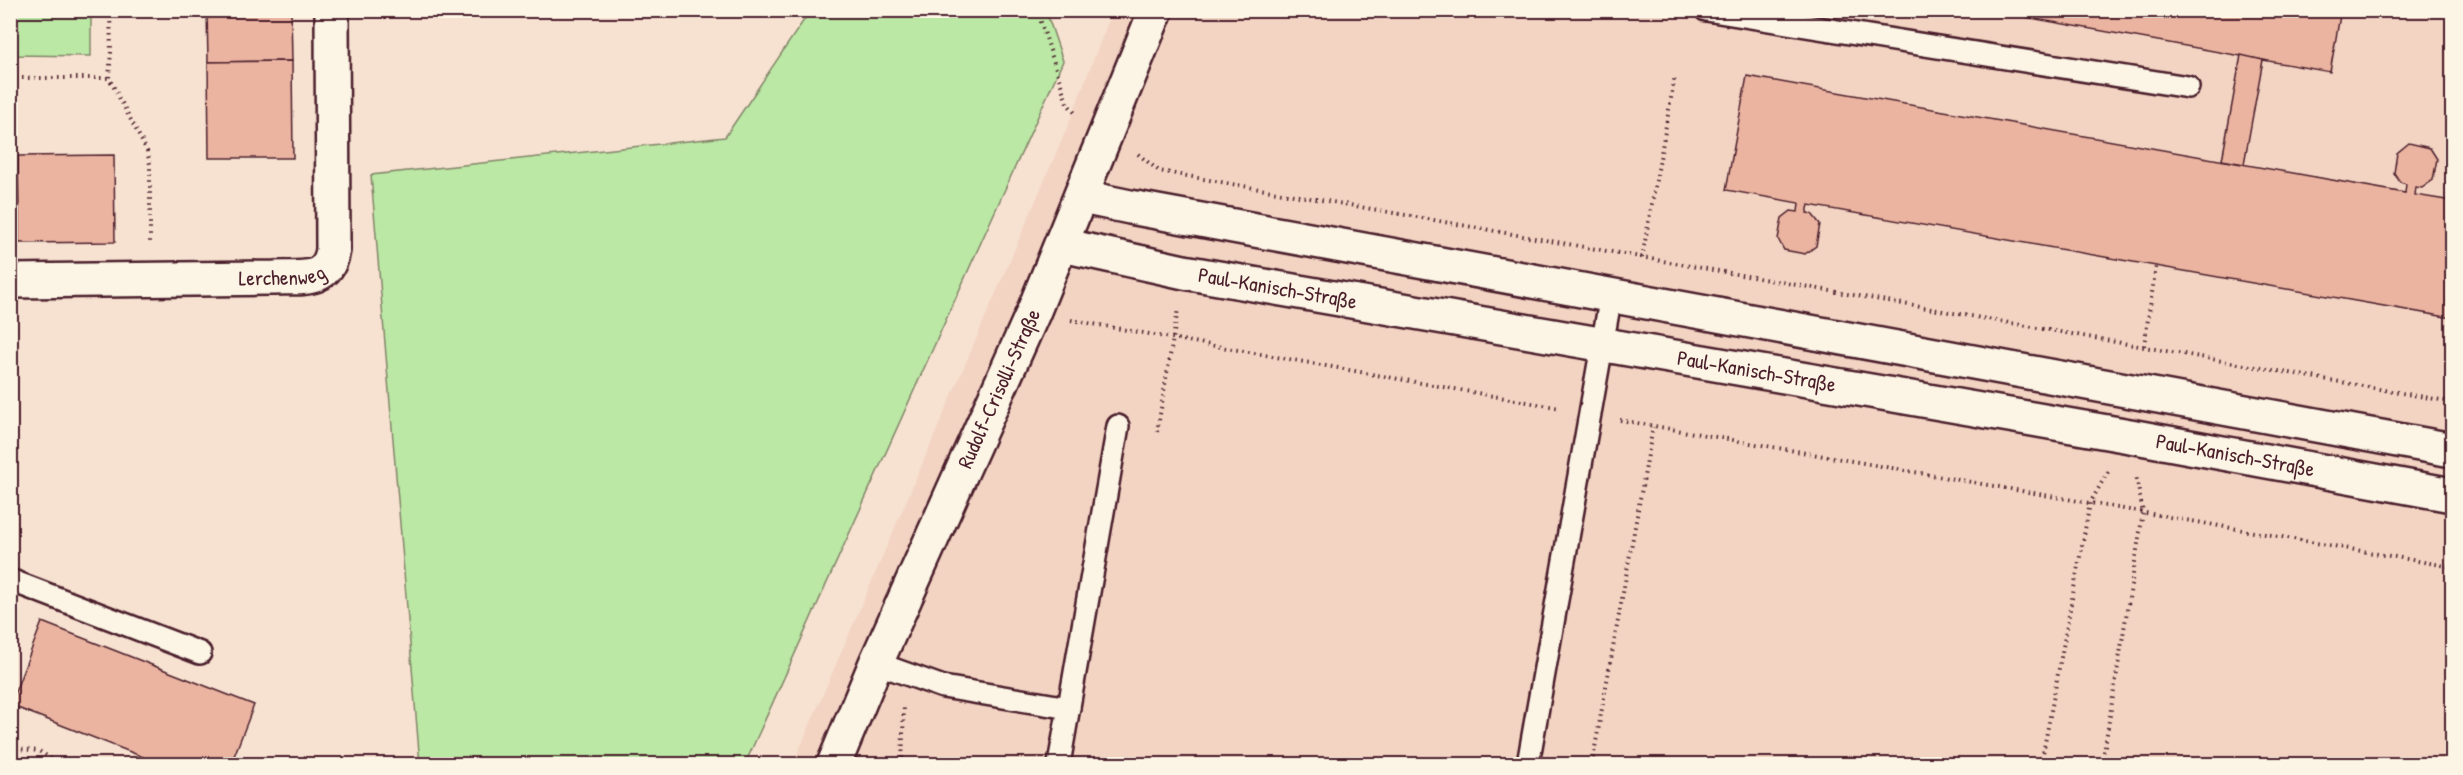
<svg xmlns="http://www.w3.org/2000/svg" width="2463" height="775" font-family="'Patrick Hand',sans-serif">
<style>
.built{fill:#f3d4c3}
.green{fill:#bbe8a5;stroke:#828468;stroke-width:1.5}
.building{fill:#ebb4a1;stroke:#4a1f2b;stroke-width:1.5}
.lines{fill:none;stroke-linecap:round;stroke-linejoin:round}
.lane-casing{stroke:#4a1f2b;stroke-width:26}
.street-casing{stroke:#4a1f2b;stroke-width:38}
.path{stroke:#4a1f2b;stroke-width:4;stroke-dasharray:1.5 4.5;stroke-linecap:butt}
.lane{stroke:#fcf5e5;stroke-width:21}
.street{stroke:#fcf5e5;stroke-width:33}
.labels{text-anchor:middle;stroke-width:6;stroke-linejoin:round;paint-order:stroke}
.street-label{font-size:21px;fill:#4a1f2b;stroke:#fcf5e5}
</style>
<rect width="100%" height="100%" fill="#f7e2d1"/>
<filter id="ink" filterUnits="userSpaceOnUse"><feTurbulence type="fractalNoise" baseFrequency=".0167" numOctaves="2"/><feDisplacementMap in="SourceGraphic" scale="12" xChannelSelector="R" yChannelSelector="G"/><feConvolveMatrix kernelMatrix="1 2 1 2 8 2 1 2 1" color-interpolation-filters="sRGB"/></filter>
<g filter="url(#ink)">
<path class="built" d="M1112,11H2452V764H793L1069,123Z"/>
<g class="green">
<path d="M11,10L91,11V56L11,55Z"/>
<path d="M810,11H1046L1063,61L745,764H420L371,175L725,137Z"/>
</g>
<g class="building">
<path d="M207,10H291L292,61L208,62Z"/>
<path d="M2015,10H2341L2330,72L2014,15Z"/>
<path d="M2241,55L2263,60L2244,164L2222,160Z"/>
<path d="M292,61L293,158H209L208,62Z"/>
<path d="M1747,76L2405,193L2406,184L2400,182L2394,173L2397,153L2409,143L2430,148L2437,159L2433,180L2422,188L2416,187L2415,195L2452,201V318L1809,205L1807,213L1812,214L1820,224L1816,246L1805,254L1784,250L1778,239L1782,218L1791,211L1798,212L1799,203L1726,190Z"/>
<path d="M114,155L115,242L19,243L18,156Z"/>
<path d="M18,156L19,243H10V157Z"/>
<path d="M42,622L254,705L231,764H161L10,705Z"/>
</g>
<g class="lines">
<defs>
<g id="lane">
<path d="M1706,10L2188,87"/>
<path d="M10,580L200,653"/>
<path d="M876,663L943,687L1069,708"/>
<path d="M1059,764L1118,426"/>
<path d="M1528,764L1611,295"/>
</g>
<g id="street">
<path d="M1082,197L1130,207L2452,450"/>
<path id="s1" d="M1062,245L1184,272L2130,436L2452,495"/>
<path id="s2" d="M10,281L274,278C301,277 328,283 333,250L332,10"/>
<path id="s3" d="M834,764L876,663L1033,313L1156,10"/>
</g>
</defs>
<use href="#lane" class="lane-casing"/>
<use href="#street" class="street-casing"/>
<g class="path">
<path d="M110,10L111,52L109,78L147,151L150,164V243"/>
<path d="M1037,10L1067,103L1075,113"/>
<path d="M10,78H109"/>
<path d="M1138,154L1159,171L2452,402"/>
<path d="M1642,258L1675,76"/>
<path d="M1071,320L1560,408"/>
<path d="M2144,346L2156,266"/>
<path d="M1620,420L2452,567"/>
<path d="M1157,432L1178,309"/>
<path d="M10,748L39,751L59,764"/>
<path d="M902,764L904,705"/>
<path d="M1592,764L1653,427"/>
<path d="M2041,764L2090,503L2109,470"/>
<path d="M2102,764L2143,513L2136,476"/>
</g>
<use href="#lane" class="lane"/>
<use href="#street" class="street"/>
</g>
</g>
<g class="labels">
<g class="street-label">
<text dy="7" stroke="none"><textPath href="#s2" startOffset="272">Lerchenweg</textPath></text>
<text dy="7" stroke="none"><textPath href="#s1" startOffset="220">Paul-Kanisch-Straße</textPath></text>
<text dy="7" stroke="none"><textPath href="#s1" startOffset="706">Paul-Kanisch-Straße</textPath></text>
<text dy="7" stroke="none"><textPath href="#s3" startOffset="410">Rudolf-Crisolli-Straße</textPath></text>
<text dy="7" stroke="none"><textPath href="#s1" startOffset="1192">Paul-Kanisch-Straße</textPath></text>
</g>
</g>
<rect width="2463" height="775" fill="none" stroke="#fcf5e5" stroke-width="36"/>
<rect x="18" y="18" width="2427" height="739" fill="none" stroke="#4a1f2b" stroke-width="2" filter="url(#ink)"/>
</svg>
